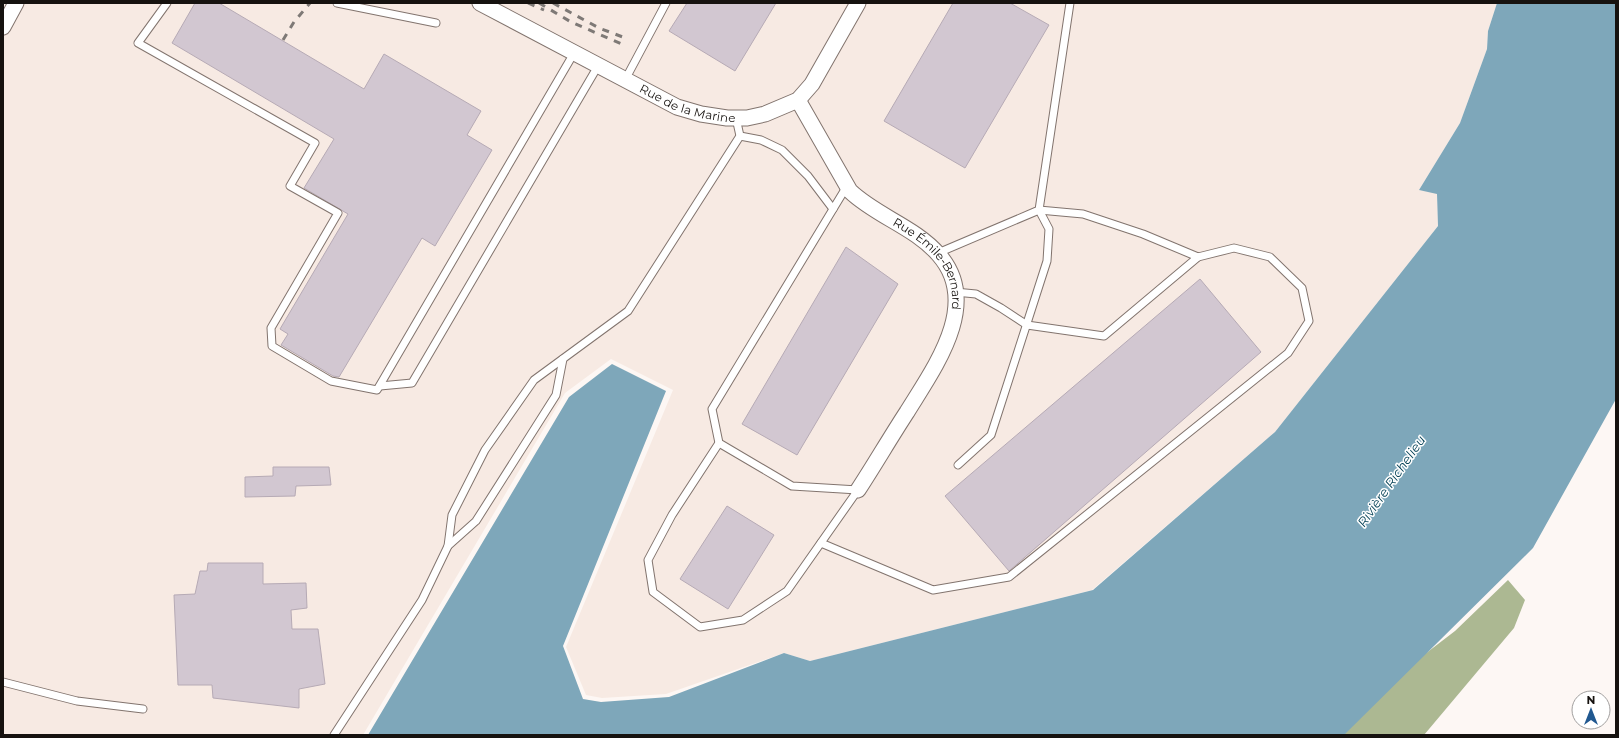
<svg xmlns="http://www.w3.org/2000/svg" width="1619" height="738" font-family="Montserrat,sans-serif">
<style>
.built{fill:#f7eae3}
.forest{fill:#acb892}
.water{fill:#7ea7ba}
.building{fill:#d2c7d1;stroke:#b6aab5}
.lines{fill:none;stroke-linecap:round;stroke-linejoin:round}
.lane-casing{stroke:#82746e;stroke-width:9}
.street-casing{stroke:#82746e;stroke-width:17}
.lane{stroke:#fff;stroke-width:7}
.street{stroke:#fff;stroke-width:15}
.rail{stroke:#7e7976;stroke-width:3;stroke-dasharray:7 7;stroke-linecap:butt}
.labels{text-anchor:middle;stroke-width:3;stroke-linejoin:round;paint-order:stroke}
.street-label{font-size:12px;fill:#16120f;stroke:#fff}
.water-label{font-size:13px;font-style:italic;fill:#044156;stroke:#fff}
</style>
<rect width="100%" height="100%" fill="#fdf7f4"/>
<path class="built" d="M3,3H1497L1488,31L1487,49L1460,123L1419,190L1437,193L1438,226L1275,432L1092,590L810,661L784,653L666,694L602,698L586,695L566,647L673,390L611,359L565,393L363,735H3Z"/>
<path class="forest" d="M1508,580L1525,600L1514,628L1424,735H1340L1395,677L1455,631Z"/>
<path class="water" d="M1497,3H1616V399L1533,548L1344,735H368L569,397L612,364L666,391L563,646L583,699L601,702L669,697L784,653L810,661L1093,590L1275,432L1438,226L1437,194L1419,190L1460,123L1487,49L1488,31Z"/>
<g class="building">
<path d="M195,3H219L364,89L384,54L481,111L467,135L492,150L435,246L422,238L339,377L333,376L281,345L288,334L280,329L348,214L304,188L334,139L172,43Z"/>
<path d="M687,3H776L735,71L669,31Z"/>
<path d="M953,3H1010L1049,25L965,168L884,121Z"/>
<path d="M846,247L898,284L797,455L742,424Z"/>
<path d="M1200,279L1261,352L1009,571L945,496Z"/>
<path d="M273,467H329L331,485L296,486L295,496L245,497V477L273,476Z"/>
<path d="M727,506L774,535L728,609L680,579Z"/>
<path d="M208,563H263V584L306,583L307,608L291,610L292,629H318L325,684L299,689V708L213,698L212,685H178L174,595L195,594L200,571H207Z"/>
</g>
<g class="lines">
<defs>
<g id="lane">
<path d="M167,3L138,43L315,143L290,186L338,213L271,328L272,346L331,381L377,390L574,53"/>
<path d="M337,3L436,23"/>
<path d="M625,80L666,3"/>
<path d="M740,136L761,140L782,150L808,176L833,209"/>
<path d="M847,186L712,409L719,443L792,486L858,490"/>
<path d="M938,253L1039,210L1070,3"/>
<path d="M955,292L976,294L1001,308L1027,325L1104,336L1198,257"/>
<path d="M380,386L412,383L598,66"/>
<path d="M719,443L672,515L648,560L653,592L700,627L743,620L787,591L858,490"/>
<path d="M958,465L991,435L1047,261L1049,229L1039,210"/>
<path d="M821,543L933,590L1009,577L1288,353L1309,321L1302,288L1270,257L1234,248L1198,257L1143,234L1083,214L1039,210"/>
<path d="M448,546L476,521L556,395L563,359"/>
<path d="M3,682L77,701L143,709"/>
<path d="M334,735L422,600L448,546L452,515L485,450L534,380L628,311L740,136L736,118"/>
</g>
<g id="street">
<path id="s1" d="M480,3L677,107L701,114L727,118H747L765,114L798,100L812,84L858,3"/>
<path d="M3,27L16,3"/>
<path id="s2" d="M798,100L850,191C876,216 915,227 939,255C982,304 934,368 907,412C890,438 875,464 858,490"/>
</g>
</defs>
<use href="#lane" class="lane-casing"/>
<use href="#street" class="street-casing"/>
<use href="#lane" class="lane"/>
<use href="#street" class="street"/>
<g class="rail">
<path d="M528,3L544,10"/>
<path d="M539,3L571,22L624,45"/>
<path d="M553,3L599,28L628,39"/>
<path d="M283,40L294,22L310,3"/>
</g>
</g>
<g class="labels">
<g class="street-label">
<text dy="4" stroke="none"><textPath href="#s1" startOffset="232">Rue de la Marine</textPath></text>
<text dy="4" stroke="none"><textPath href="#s2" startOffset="216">Rue Émile-Bernard</textPath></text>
</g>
<g class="water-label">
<text transform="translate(1391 481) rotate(-55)" y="5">Rivière Richelieu</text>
</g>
</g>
<rect width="1619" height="738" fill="none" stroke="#16120f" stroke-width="8"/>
<g transform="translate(1591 710)"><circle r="19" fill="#ffffff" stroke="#a2a09f"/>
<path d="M0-3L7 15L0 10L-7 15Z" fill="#215890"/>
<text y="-6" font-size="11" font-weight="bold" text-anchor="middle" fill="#16120f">N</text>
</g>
</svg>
